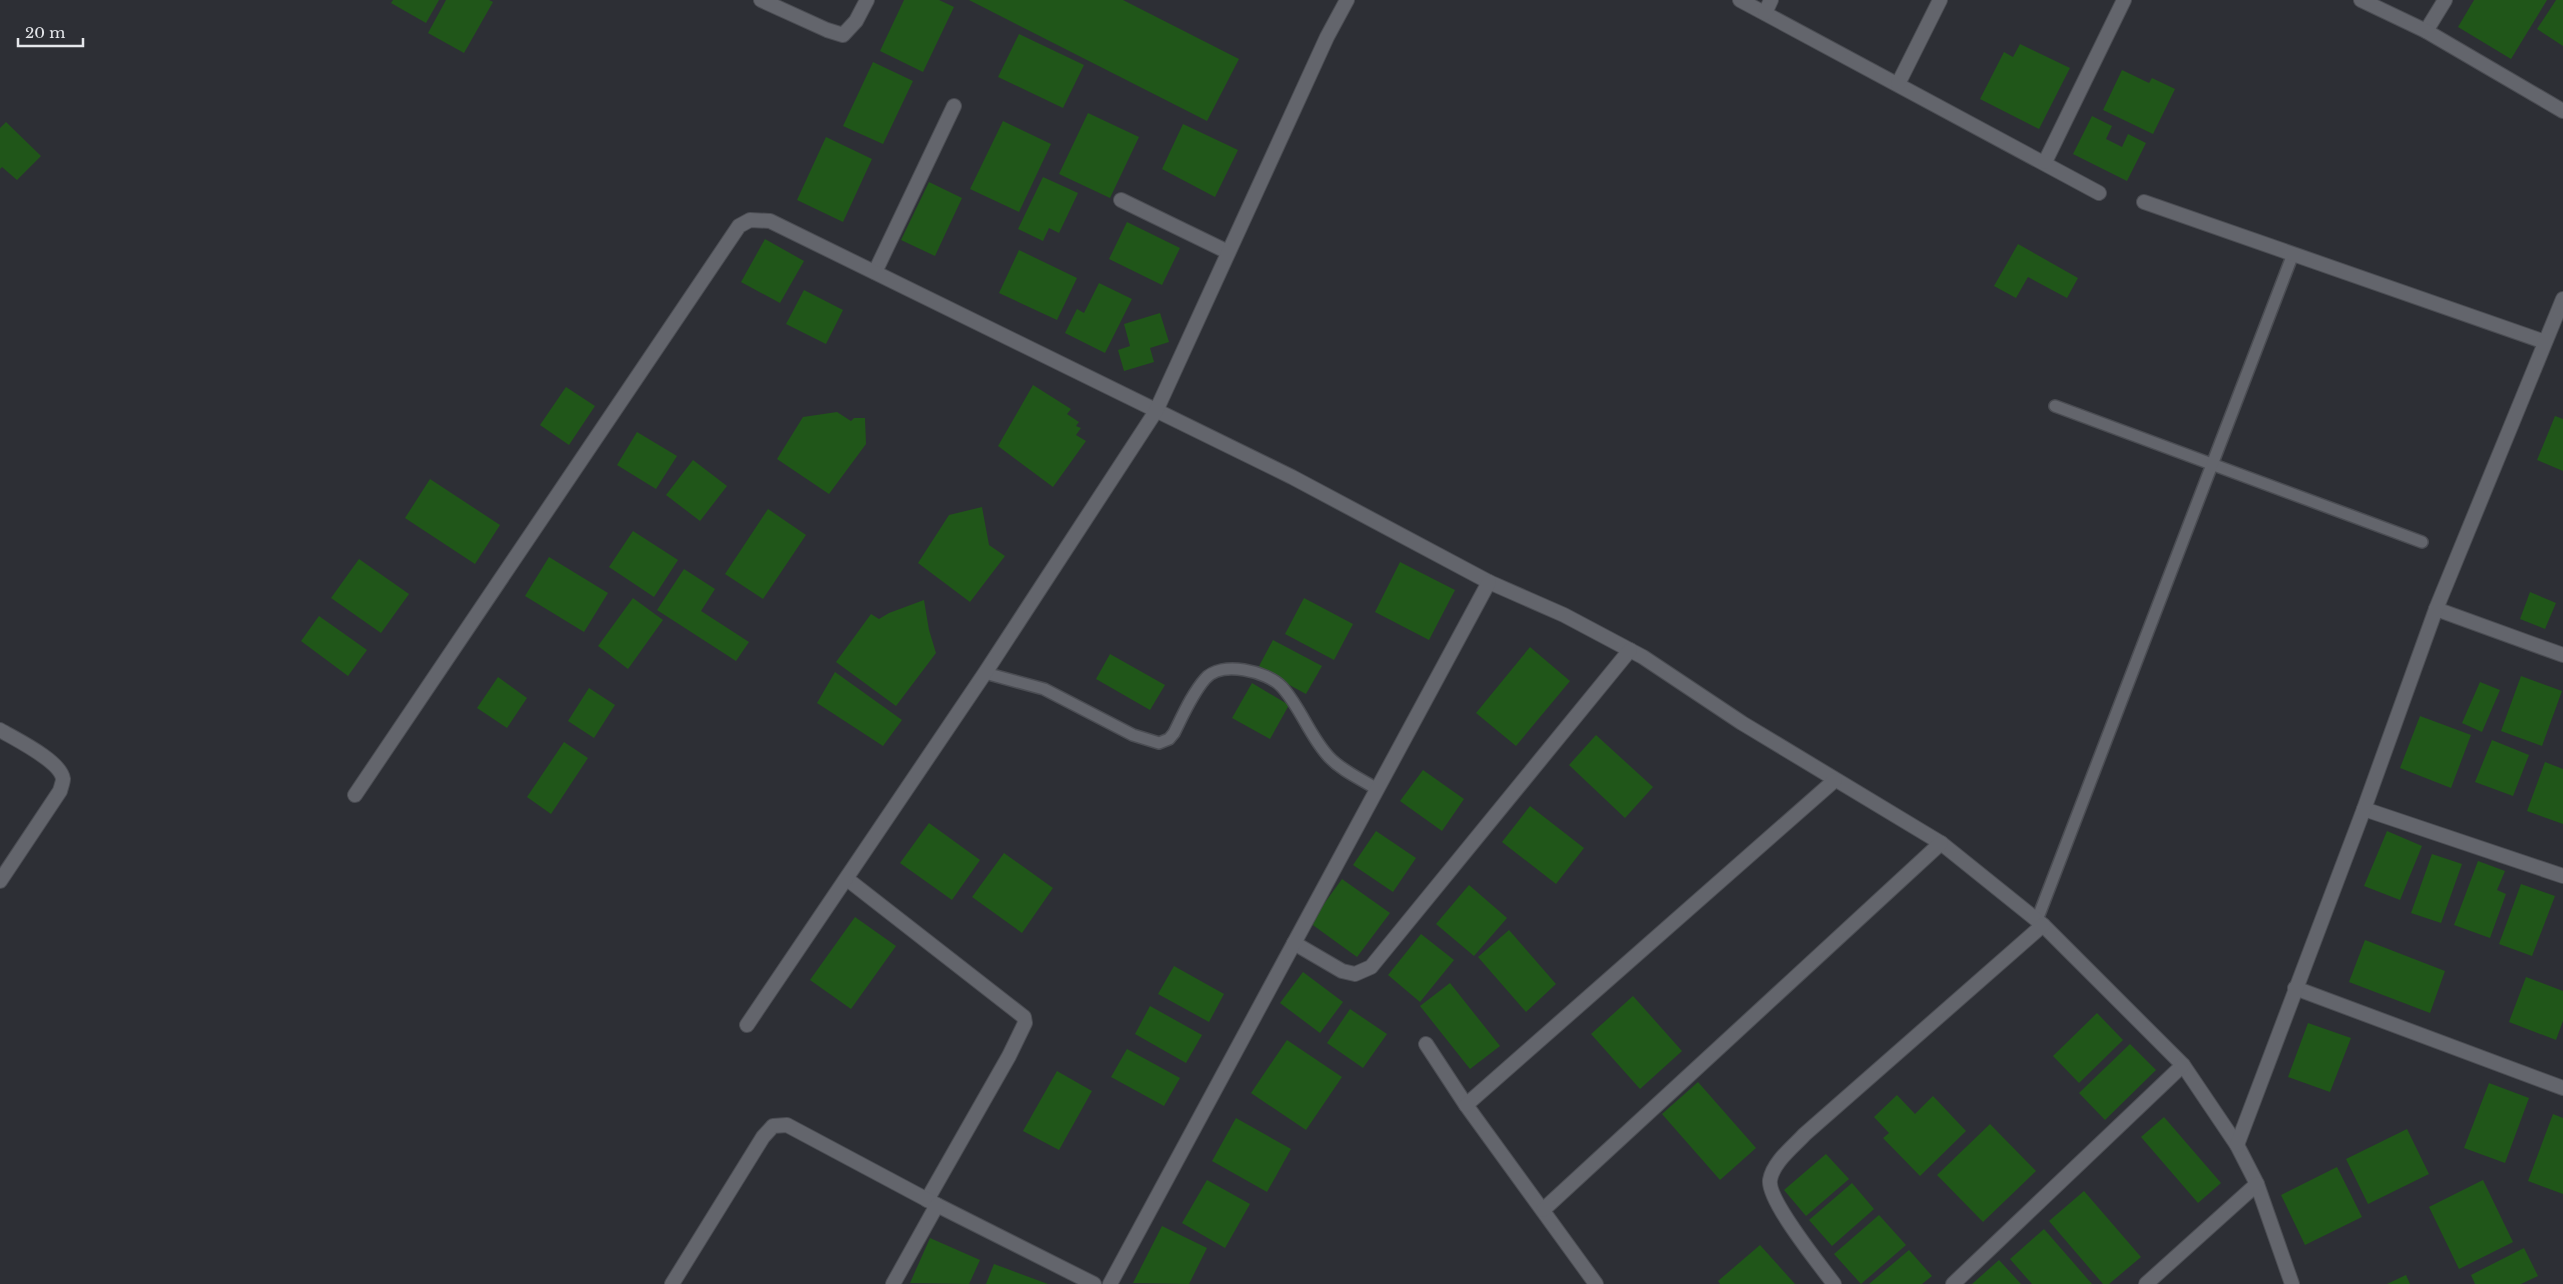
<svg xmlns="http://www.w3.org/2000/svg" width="2563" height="1284" font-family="'Libre Baskerville',serif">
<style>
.building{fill:#205619}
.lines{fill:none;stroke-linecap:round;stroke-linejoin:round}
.service-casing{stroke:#4b4d53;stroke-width:14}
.minor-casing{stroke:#4b4d53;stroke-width:16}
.tertiary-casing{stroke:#4b4d53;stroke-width:16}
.service{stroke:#63656c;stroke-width:11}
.minor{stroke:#63656c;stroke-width:14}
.tertiary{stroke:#63656c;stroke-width:14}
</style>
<rect width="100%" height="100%" fill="#2d2f35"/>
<g class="building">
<path d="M393,0H439L426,23L391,3Z"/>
<path d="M446,0H489L493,2L464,53L428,33Z"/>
<path d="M904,0H939L954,7L923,72L880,51Z"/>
<path d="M969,0H1123L1239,59L1207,121Z"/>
<path d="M2474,0H2547L2511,59L2458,27Z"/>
<path d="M2556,0H2563V46L2537,29Z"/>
<path d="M1019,34L1084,65L1063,108L998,77Z"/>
<path d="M2020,44L2070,68L2039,129L1980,99L2004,52L2013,57Z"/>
<path d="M873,62L913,81L883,144L843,126Z"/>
<path d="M2122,70L2149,83L2152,78L2175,89L2153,134L2103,110Z"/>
<path d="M1088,113L1139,137L1110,198L1059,174Z"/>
<path d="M2092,116L2112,126L2106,139L2122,147L2128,134L2146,143L2127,181L2073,154Z"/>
<path d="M1003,121L1051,144L1019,212L970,189Z"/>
<path d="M6,122L41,156L17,180L2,167L0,169V128Z"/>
<path d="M1183,124L1238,150L1215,197L1162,169Z"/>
<path d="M826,137L872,159L843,222L797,200Z"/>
<path d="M1043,177L1078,193L1059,233L1049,228L1043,241L1018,229Z"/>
<path d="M929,182L962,198L935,256L901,240Z"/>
<path d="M1127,222L1180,248L1162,285L1109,259Z"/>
<path d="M765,239L804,261L780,303L741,282Z"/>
<path d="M2018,244L2078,278L2067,298L2028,277L2016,298L1994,286Z"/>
<path d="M1019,250L1077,278L1057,320L999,293Z"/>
<path d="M1099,283L1132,299L1105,353L1065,333L1077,309L1084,313Z"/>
<path d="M804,290L843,310L826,344L786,324Z"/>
<path d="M1160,313L1169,342L1150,348L1154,362L1124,371L1118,350L1130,346L1124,324Z"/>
<path d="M1033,385L1071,409L1067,414L1079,422L1076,426L1081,428L1076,435L1086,441L1053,487L998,446Z"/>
<path d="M566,387L595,406L569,445L540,425Z"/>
<path d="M837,412L851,421L854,418H865L866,444L829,494L777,459L803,417Z"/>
<path d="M2555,416L2563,419V471L2537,460Z"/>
<path d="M637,432L677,456L656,489L617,465Z"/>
<path d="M693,460L727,486L700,521L666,495Z"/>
<path d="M430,479L500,525L475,564L405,518Z"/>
<path d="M982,507L989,545L1005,556L970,602L918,563L949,515Z"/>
<path d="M768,509L806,535L763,599L725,574Z"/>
<path d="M633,531L678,560L654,597L609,567Z"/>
<path d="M549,557L608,593L584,632L525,596Z"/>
<path d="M359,559L409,594L381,633L331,598Z"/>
<path d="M1400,562L1455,590L1429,640L1375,612Z"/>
<path d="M684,569L715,589L701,611L749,642L736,661L657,610Z"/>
<path d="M2530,592L2556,603L2545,629L2520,619Z"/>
<path d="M633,598L663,620L628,669L598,646Z"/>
<path d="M1304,598L1353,624L1334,660L1285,634Z"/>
<path d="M924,600L929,630L936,653L896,706L836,662L871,614L879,619L889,613Z"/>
<path d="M319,616L367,650L348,676L301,641Z"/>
<path d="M1273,640L1322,666L1306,694L1258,668Z"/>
<path d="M1530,647L1570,681L1516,746L1476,713Z"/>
<path d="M1110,654L1165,685L1150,710L1096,679Z"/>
<path d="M835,672L902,720L883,746L817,703Z"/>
<path d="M2521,676L2562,691L2542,746L2501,731Z"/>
<path d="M498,677L527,698L507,728L477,708Z"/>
<path d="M2480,682L2500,690L2482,732L2462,723Z"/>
<path d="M1252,683L1289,705L1270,739L1232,718Z"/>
<path d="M589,688L615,705L594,738L568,721Z"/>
<path d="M2420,716L2471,735L2451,788L2400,768Z"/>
<path d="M1596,735L1653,787L1625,818L1569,765Z"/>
<path d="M2492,740L2529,755L2513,796L2475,782Z"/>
<path d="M564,742L588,758L551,814L527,797Z"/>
<path d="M2545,762L2563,769V824L2527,811Z"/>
<path d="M1423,770L1464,799L1442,831L1400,801Z"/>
<path d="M1530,806L1584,848L1556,884L1502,842Z"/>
<path d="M929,823L980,860L952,900L900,863Z"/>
<path d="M1376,831L1416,858L1393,892L1353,865Z"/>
<path d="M2387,831L2422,846L2400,900L2364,886Z"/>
<path d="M1004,853L1053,888L1022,933L972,897Z"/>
<path d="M2432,854L2462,864L2441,923L2411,913Z"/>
<path d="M2478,861L2505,871L2497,890L2506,894L2490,938L2454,925Z"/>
<path d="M1342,879L1390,913L1357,957L1310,923Z"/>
<path d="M2521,884L2555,896L2532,956L2499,944Z"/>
<path d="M1469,885L1507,918L1474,956L1436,924Z"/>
<path d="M855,917L896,946L851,1009L810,980Z"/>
<path d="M1509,930L1556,984L1526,1012L1478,957Z"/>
<path d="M1421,934L1454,960L1420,1002L1388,975Z"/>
<path d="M2365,940L2445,971L2430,1013L2349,982Z"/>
<path d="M1174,966L1224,994L1209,1022L1158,994Z"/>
<path d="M1303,972L1343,1002L1320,1033L1280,1003Z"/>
<path d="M2526,977L2563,991V1021L2556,1040L2509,1022Z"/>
<path d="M1450,983L1500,1046L1470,1069L1420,1006Z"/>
<path d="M1633,996L1682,1051L1640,1089L1591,1034Z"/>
<path d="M1150,1006L1202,1035L1186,1063L1135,1034Z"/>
<path d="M1350,1009L1387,1034L1363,1068L1327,1043Z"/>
<path d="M2097,1013L2123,1040L2079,1083L2053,1056Z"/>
<path d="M2308,1023L2351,1038L2330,1092L2288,1077Z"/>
<path d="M1287,1040L1342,1077L1306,1130L1251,1093Z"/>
<path d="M2130,1044L2156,1070L2105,1120L2079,1093Z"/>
<path d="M1127,1049L1180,1078L1164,1106L1111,1077Z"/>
<path d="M1057,1071L1092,1091L1059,1150L1023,1131Z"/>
<path d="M1698,1082L1756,1148L1720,1180L1662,1114Z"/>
<path d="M2489,1083L2529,1098L2505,1163L2464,1148Z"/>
<path d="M1897,1095L1915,1114L1933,1096L1966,1131L1920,1176L1883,1138L1889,1133L1874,1117Z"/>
<path d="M2553,1114L2563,1118V1194L2528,1181Z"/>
<path d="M2164,1117L2221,1183L2198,1203L2141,1137Z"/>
<path d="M1236,1118L1291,1149L1267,1192L1212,1161Z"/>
<path d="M1990,1124L2036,1171L1983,1222L1937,1175Z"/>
<path d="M2407,1129L2429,1174L2368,1204L2346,1159Z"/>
<path d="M1826,1154L1849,1179L1806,1216L1784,1190Z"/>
<path d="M2337,1167L2362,1217L2305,1245L2281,1195Z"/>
<path d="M1207,1180L1250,1204L1225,1248L1182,1223Z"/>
<path d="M2483,1180L2513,1242L2459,1269L2429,1207Z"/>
<path d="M1852,1183L1874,1209L1832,1246L1809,1220Z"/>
<path d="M2084,1191L2141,1257L2109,1284H2103L2049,1221Z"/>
<path d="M1879,1215L1906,1245L1861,1284L1834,1254Z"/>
<path d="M1162,1226L1207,1248L1189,1284L1133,1283Z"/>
<path d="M2044,1229L2092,1284H2032L2010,1259Z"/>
<path d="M930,1238L980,1260L969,1284L910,1283Z"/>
<path d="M1760,1245L1795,1284H1720L1718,1281Z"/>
<path d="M2524,1248L2538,1276L2521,1284H2475L2471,1275Z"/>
<path d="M1909,1250L1932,1276L1922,1284H1869Z"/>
<path d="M1999,1260L2021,1284H1972Z"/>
<path d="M994,1264L1048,1284H986Z"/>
<path d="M2406,1275L2410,1284H2387Z"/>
</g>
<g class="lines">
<defs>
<g id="service">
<path d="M2055,406L2422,542"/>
<path d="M985,673L1044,689L1133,735L1159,743L1169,739L1174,733C1183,715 1192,694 1205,679C1221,660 1267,671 1282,687C1301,708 1310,737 1329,757C1342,771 1361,779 1377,789"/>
<path d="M2037,920L2293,254"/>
</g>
<g id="minor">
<path d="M761,0L827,30L843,35L856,21L867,0"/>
<path d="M1740,0L2099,193"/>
<path d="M1765,13L1771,0"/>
<path d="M2426,31L2445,0"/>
<path d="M1898,84L1940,0"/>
<path d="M2045,162L2124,0"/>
<path d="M1121,200L1228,252"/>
<path d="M2144,202L2545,342"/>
<path d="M875,272L954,106"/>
<path d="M2436,609L2563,655"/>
<path d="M0,730C15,739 61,761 63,779C63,782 61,787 60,791L0,881"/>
<path d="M355,795L739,226L750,220L770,221L1292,477L1489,582L1564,615L1643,657L1742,723L1941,843L2043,925L2183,1065L2237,1145L2257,1184L2292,1284"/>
<path d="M2364,809L2563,876"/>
<path d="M847,879L1024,1017L1025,1023L1009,1056L927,1200"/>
<path d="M1294,943L1342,971L1355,974L1371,967L1630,650"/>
<path d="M2295,988L2563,1088"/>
<path d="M747,1025L985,673L1156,411L1327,37L1347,0"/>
<path d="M1426,1044L1466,1105L1596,1284"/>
<path d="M1466,1105L1835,780"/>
<path d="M2237,1145L2364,809L2436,609L2563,299"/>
<path d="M1543,1210L1941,843"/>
<path d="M672,1284L763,1137L773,1126L787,1125L937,1205L1094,1284"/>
<path d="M893,1284L937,1205"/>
<path d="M1110,1284L1489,582"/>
<path d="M1834,1284C1820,1265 1767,1200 1770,1180C1773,1162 1793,1147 1805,1134L2043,925"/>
<path d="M1953,1284L2183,1065"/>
<path d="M2146,1284L2257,1184"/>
</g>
<path id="tertiary" d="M2361,0L2426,31L2563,111"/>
</defs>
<use href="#service" class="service-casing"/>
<use href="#minor" class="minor-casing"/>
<use href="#tertiary" class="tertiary-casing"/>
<use href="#service" class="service"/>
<use href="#minor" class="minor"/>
<use href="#tertiary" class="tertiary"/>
</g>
<path d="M18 38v8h65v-8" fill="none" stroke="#e5e7eb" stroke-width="2.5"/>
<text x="25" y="38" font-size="15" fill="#e5e7eb" stroke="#2d2f35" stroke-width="4" paint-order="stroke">20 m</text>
</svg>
